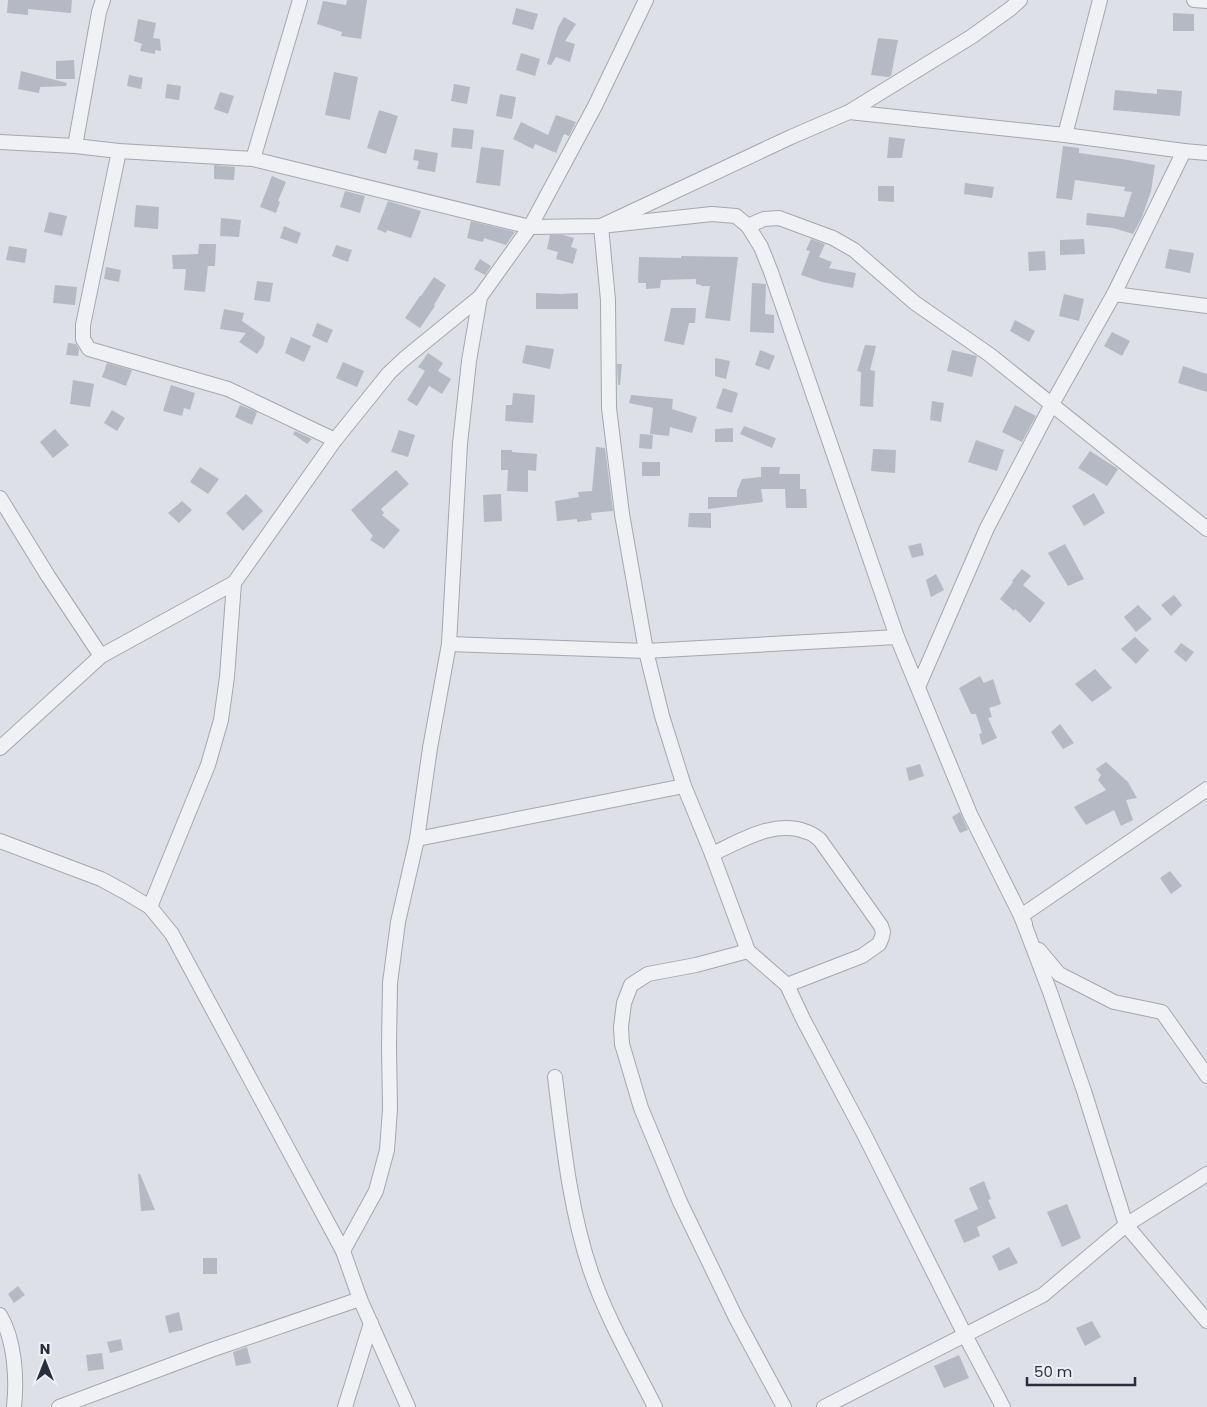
<svg xmlns="http://www.w3.org/2000/svg" width="1207" height="1407" font-family="Poppins,sans-serif">
<style>
.building{fill:#b4b9c3}
.lines{fill:none;stroke-linecap:round;stroke-linejoin:round}
.street-casing{stroke:#a3a7b0;stroke-width:16}
.street{stroke:#eff1f5;stroke-width:14}
</style>
<rect width="100%" height="100%" fill="#dde0e6"/>
<g class="building">
<path d="M8,0H72L71,13L28,9V15L7,13Z"/>
<path d="M347,0H367L361,39L341,36L342,32L317,24L323,1L346,5Z"/>
<path d="M516,8L538,14L533,30L512,24Z"/>
<path d="M1173,13L1194,14V31H1173Z"/>
<path d="M564,17L576,24L565,41L575,44L570,62L556,57L551,65L547,64L558,27Z"/>
<path d="M138,19L156,23L153,38L160,39L161,51L155,50V54L140,51L142,44L134,41Z"/>
<path d="M878,38L898,40L891,76L888,77L871,75Z"/>
<path d="M521,53L540,59L535,76L516,70Z"/>
<path d="M74,60L75,79H56V61Z"/>
<path d="M21,71L67,83L66,86L40,87L39,93L18,89Z"/>
<path d="M334,72L358,77L350,120L325,115Z"/>
<path d="M129,75L143,78L141,89L127,86Z"/>
<path d="M167,84L181,86L179,100L165,98Z"/>
<path d="M454,84L470,87L467,104L451,101Z"/>
<path d="M1157,89L1182,91L1180,116L1113,110L1115,90L1157,94Z"/>
<path d="M220,92L234,96L228,114L214,109Z"/>
<path d="M500,94L516,97L512,119L496,116Z"/>
<path d="M379,110L398,116L386,154L367,148Z"/>
<path d="M556,115L576,122L569,136L564,134L556,153L535,144L533,149L513,139L521,122L548,135Z"/>
<path d="M453,128L474,130L472,149L451,147Z"/>
<path d="M889,137L905,139L902,158H887Z"/>
<path d="M1063,146L1079,148V153L1122,159L1155,165L1151,191L1142,217L1133,234L1113,228L1086,225L1087,213L1124,217L1132,192L1124,191L1125,187L1075,180L1072,200L1056,198Z"/>
<path d="M481,147L504,150L500,186L476,183Z"/>
<path d="M415,149L438,153L435,172L417,169L419,161L413,160Z"/>
<path d="M214,165L235,167L234,180L214,179Z"/>
<path d="M272,176L286,182L278,201L280,202L276,213L260,207Z"/>
<path d="M965,183L994,187L992,198L964,194Z"/>
<path d="M878,186H894V202L878,201Z"/>
<path d="M345,191L365,196L360,213L340,207Z"/>
<path d="M388,201L421,211L411,238L387,230L386,233L377,229Z"/>
<path d="M136,205L159,207L158,229L134,227Z"/>
<path d="M49,212L67,216L62,236L44,232Z"/>
<path d="M221,218L241,220L239,237L220,236Z"/>
<path d="M471,221L515,232L506,245L484,238L483,242L467,238Z"/>
<path d="M284,226L301,233L297,244L280,238Z"/>
<path d="M550,235H563L574,238L571,247L577,249L573,264L556,259L558,252L547,249Z"/>
<path d="M811,239L825,244L819,257L832,262L829,268L856,273L853,288L822,282L801,275L810,251L806,250Z"/>
<path d="M1084,239L1085,254L1060,255V240Z"/>
<path d="M199,244H216L215,266H208L205,292L184,290L186,269H173L172,255L198,254Z"/>
<path d="M336,245L352,250L348,262L332,256Z"/>
<path d="M9,246L27,249L25,263L6,260Z"/>
<path d="M1169,249L1194,253L1190,273L1165,268Z"/>
<path d="M1045,251L1046,270L1029,271L1028,252Z"/>
<path d="M681,256L738,257L730,321L705,318L710,286H701V285L696,284V279L661,280L660,288L646,289V283H638L639,257L681,258Z"/>
<path d="M480,259L491,266L485,275L474,269Z"/>
<path d="M106,267L121,270L119,282L104,279Z"/>
<path d="M434,277L446,285L434,305L435,306L420,328L405,318L420,296H421Z"/>
<path d="M257,281L273,283L270,302L254,300Z"/>
<path d="M752,283L766,284L765,314L774,315V333L750,332Z"/>
<path d="M55,285L77,287L75,305L53,303Z"/>
<path d="M536,293L561,294L578,293V309H536Z"/>
<path d="M1064,294L1084,299L1079,321L1059,316Z"/>
<path d="M671,308H696L695,323H689L684,345L664,341Z"/>
<path d="M224,309L244,313L242,321L265,337L263,346L257,354L239,342L246,333L220,329Z"/>
<path d="M1015,320L1035,331L1029,342L1010,331Z"/>
<path d="M317,323L333,330L327,343L312,336Z"/>
<path d="M1112,332L1130,341L1122,356L1104,346Z"/>
<path d="M291,337L311,346L304,362L285,353Z"/>
<path d="M68,343L76,344L79,349L78,356L66,355Z"/>
<path d="M526,345L554,349L550,369L522,363Z"/>
<path d="M865,345L876,346L870,370L875,371L873,407L860,406L861,372L857,371Z"/>
<path d="M760,350L775,356L769,370L755,365Z"/>
<path d="M952,350L977,356L972,377L947,371Z"/>
<path d="M428,353L443,363L438,371L451,379L442,394L429,386L417,406L407,400L425,371L418,367Z"/>
<path d="M715,358L730,361L726,379L715,376Z"/>
<path d="M343,362L364,371L357,387L336,378Z"/>
<path d="M107,363L132,370L126,386L102,377Z"/>
<path d="M617,364H622L620,385H618Z"/>
<path d="M1183,366L1207,374V392L1178,383Z"/>
<path d="M73,380L94,384L90,407L70,404Z"/>
<path d="M171,385L195,393L190,410L184,408L182,416L163,411Z"/>
<path d="M723,388L738,393L732,413L716,408Z"/>
<path d="M513,393L535,395L533,423L505,421L506,405H512Z"/>
<path d="M631,395L673,399L672,409L697,417L692,433L670,427L669,436L650,434L653,408L629,403Z"/>
<path d="M932,401L944,403L941,422L930,420Z"/>
<path d="M240,405L257,412L252,425L235,417Z"/>
<path d="M1015,405L1036,416L1022,442L1002,432Z"/>
<path d="M112,410L125,418L117,431L104,423Z"/>
<path d="M744,426L776,438L772,448L740,434Z"/>
<path d="M733,428V442H715V429Z"/>
<path d="M55,429L69,445L53,458L40,442Z"/>
<path d="M399,430L415,435L408,457L391,452Z"/>
<path d="M295,431L312,439L307,444L293,434Z"/>
<path d="M640,434L653,435L652,449L639,448Z"/>
<path d="M976,440L1004,450L997,471L968,462Z"/>
<path d="M596,447L605,448L613,511L591,513L592,520L577,522V519L557,521L555,501L579,497L578,492L592,491Z"/>
<path d="M873,449L896,450L895,473L871,471Z"/>
<path d="M501,450H512V452L537,454L536,471L528,470V492L507,491L508,470H501Z"/>
<path d="M1090,451L1118,469L1107,486L1078,468Z"/>
<rect x="642" y="462" width="18" height="14"/>
<path d="M200,467L219,479L208,494L190,482Z"/>
<path d="M761,467H780L779,474H800V489H806L807,508H786L785,489H761L763,502L708,509V497H737V491L742,479L761,477Z"/>
<path d="M396,470L409,484L381,509L384,513L382,515L400,530L384,549L370,540L373,536L351,510Z"/>
<path d="M1094,493L1105,513L1084,526L1072,506Z"/>
<path d="M246,494L263,511L243,531L226,513Z"/>
<path d="M501,494L502,521L484,522L483,495Z"/>
<path d="M182,501L192,510L179,523L168,513Z"/>
<path d="M689,513H711V528L688,527Z"/>
<path d="M921,543L924,555L912,558L908,546Z"/>
<path d="M1065,544L1084,579L1068,586L1048,553Z"/>
<path d="M1022,569L1031,576L1023,585L1045,603L1030,623L1015,609L1014,611L1000,599L1013,582L1012,581Z"/>
<path d="M936,574L944,590L931,597L926,580Z"/>
<path d="M1174,595L1182,605L1171,616L1161,605Z"/>
<path d="M1138,605L1152,619L1136,632L1124,617Z"/>
<path d="M1135,637L1149,650L1136,664L1121,649Z"/>
<path d="M1181,643L1194,652L1186,662L1174,652Z"/>
<path d="M1095,669L1112,688L1092,702L1075,684Z"/>
<path d="M980,676L984,683L993,679L1001,704L989,708L992,717L988,718L997,738L982,745L979,734L982,733L976,714H971L959,688Z"/>
<path d="M1060,724L1074,743L1063,749L1051,732Z"/>
<path d="M1106,762L1128,782L1137,798L1126,800L1133,820L1121,826L1114,810L1086,825L1074,807L1106,790L1098,780L1101,775L1096,769Z"/>
<path d="M920,764L924,776L909,781L906,768Z"/>
<path d="M960,812L968,830L960,833L952,817Z"/>
<path d="M1170,871L1182,886L1171,894L1160,878Z"/>
<path d="M138,1174H140L155,1210L141,1211Z"/>
<path d="M984,1181L991,1199L988,1200L996,1218L977,1227L980,1236L964,1243L954,1220L978,1209L969,1188Z"/>
<path d="M1067,1204L1081,1238L1062,1247L1047,1212Z"/>
<path d="M1009,1247L1018,1263L999,1271L992,1256Z"/>
<rect x="203" y="1258" width="14" height="16"/>
<path d="M18,1286L25,1295L14,1303L8,1294Z"/>
<path d="M179,1312L183,1330L169,1333L165,1316Z"/>
<path d="M1092,1321L1101,1337L1085,1346L1076,1328Z"/>
<path d="M121,1339L123,1350L110,1353L107,1342Z"/>
<path d="M247,1347L251,1363L236,1366L233,1352Z"/>
<path d="M102,1353L104,1369L88,1371L86,1355Z"/>
<path d="M959,1355L969,1378L944,1388L934,1366Z"/>
</g>
<g class="lines">
<defs>
<g id="street">
<path d="M1194,0L1207,1"/>
<path d="M849,112L1065,135L1184,151L1207,153"/>
<path d="M1065,135L1100,0"/>
<path d="M0,142L75,146L119,151L253,159L530,227L601,226L712,214L736,216L748,226L761,247L771,272L897,637L970,814L1021,916L1050,992L1084,1091L1126,1225L1207,1321"/>
<path d="M75,146L99,12L103,0"/>
<path d="M119,151L83,325V339L89,349L228,389L335,440"/>
<path d="M253,159L300,0"/>
<path d="M748,226L764,219L779,218L833,238L854,250L915,303L990,355L1207,529"/>
<path d="M1114,294L1207,306"/>
<path d="M0,498L48,576L101,656"/>
<path d="M449,644L646,651L897,637"/>
<path d="M918,687L987,528L1052,404L1114,294L1184,151"/>
<path d="M0,748L101,656L234,583L335,440L389,373L404,359L480,297"/>
<path d="M417,839L684,786"/>
<path d="M0,841L101,879L125,892L150,907L172,934L343,1251L360,1299L408,1407"/>
<path d="M712,854C741,841 774,819 807,832C812,833 816,837 820,840L881,926L883,932L882,937L879,944L862,956L787,985"/>
<path d="M150,907L208,765L221,720L227,677L234,583"/>
<path d="M1025,924L1021,916L1207,789"/>
<path d="M1039,950L1059,974L1114,1002L1162,1012L1207,1076"/>
<path d="M748,951L696,965L648,974L631,985L624,1003L621,1027L622,1044L641,1108L680,1202L736,1318L784,1407"/>
<path d="M555,1077C563,1142 570,1211 591,1272C607,1319 633,1363 655,1407"/>
<path d="M343,1251L376,1191L387,1150L390,1109L389,1046L390,983L398,922L417,839L430,748L449,644L460,444L469,361L480,297L530,227L595,106L646,0"/>
<path d="M0,1315C15,1340 17,1379 14,1407"/>
<path d="M59,1407L211,1350L360,1299"/>
<path d="M345,1407L371,1323"/>
<path d="M824,1407L1043,1295L1126,1225L1207,1174"/>
<path d="M1003,1407L965,1335L865,1136L803,1019L787,985L748,951L712,854L684,786L662,716L646,651L622,514L609,408L608,300L601,226L791,137L849,112L971,37L1010,9L1020,0"/>
</g>
</defs>
<use href="#street" class="street-casing"/>
<use href="#street" class="street"/>
</g>
<g transform="translate(45 1362)" stroke="#eceff4" stroke-width="4" paint-order="stroke">
<path d="M0-4L9 19L0 12L-9 19Z" fill="#272e3d"/>
<text y="-8" font-size="14" font-weight="bold" text-anchor="middle" fill="#272e3d">N</text>
</g>
<path d="M1027 1377v8h108v-8" fill="none" stroke="#272e3d" stroke-width="2.5"/>
<text x="1034" y="1377" font-size="15" fill="#272e3d" stroke="#eceff4" stroke-width="4" paint-order="stroke">50 m</text>
</svg>
